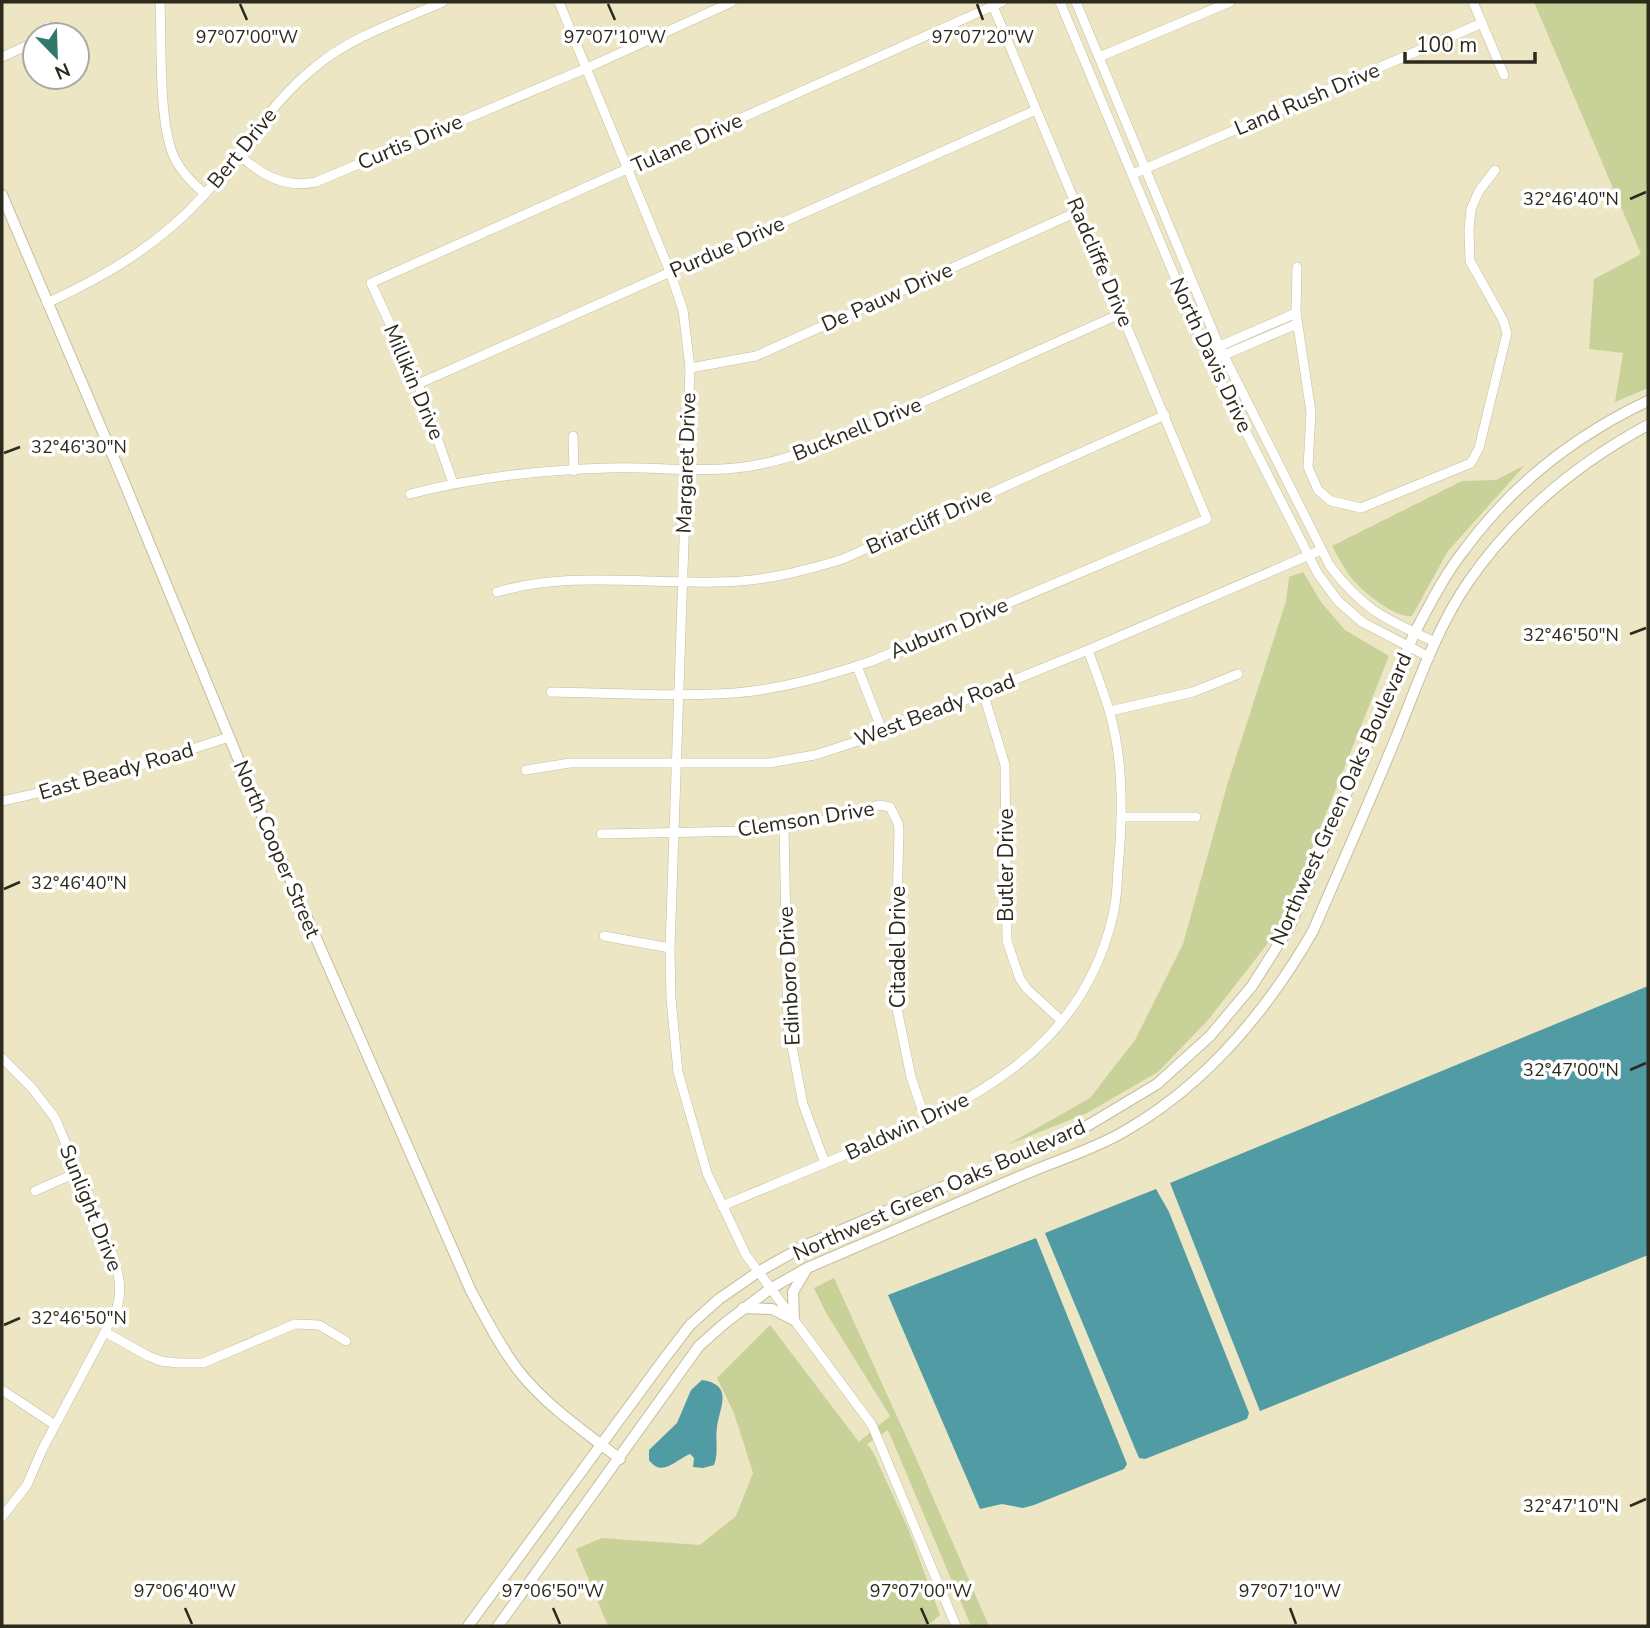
<svg xmlns="http://www.w3.org/2000/svg" width="1650" height="1628" font-family="'Nunito Sans',sans-serif">
<style>
.green{fill:#c8d198}
.water{fill:#519ba5}
.lines{fill:none;stroke-linecap:round;stroke-linejoin:round}
.minor-casing{stroke:#c4bd9d;stroke-width:10}
.major-casing{stroke:#c4bd9d;stroke-width:12}
.minor{stroke:#fff;stroke-width:9}
.major{stroke:#fff;stroke-width:10}
.ticks{fill:none;stroke:#2c291d;stroke-width:2.5}
.labels{text-anchor:middle;stroke-width:7;stroke-linejoin:round;paint-order:stroke}
.street-label{font-size:21px;fill:#2c291d;stroke:#fff}
.ticks-label{font-size:18px;text-anchor:middle;fill:#2c291d;stroke:#fff;stroke-width:7;stroke-linejoin:round;paint-order:stroke}
</style>
<rect width="100%" height="100%" fill="#ece6c4"/>
<g class="green">
<path d="M1534,2H1648V388L1615,402L1623,353L1589,349L1594,279L1641,254Z"/>
<path d="M1525,465L1448,551L1412,616C1398,619 1365,594 1356,583C1346,573 1339,558 1332,546L1462,481L1496,480Z"/>
<path d="M1303,572L1321,602L1345,630L1389,656L1281,926L1209,1019L1158,1072L1087,1113L1007,1145L1090,1098L1135,1040L1183,944L1228,782L1286,601L1289,577Z"/>
<path d="M834,1278L915,1456L989,1626H971L888,1430L867,1444L873,1452L908,1528L940,1615L927,1626H608L576,1549L602,1538L700,1545L736,1516L753,1473L734,1413L717,1378L770,1325L859,1442L890,1416L825,1311L814,1288Z"/>
</g>
<g class="water">
<path d="M1648,986V1255L1260,1411L1170,1183Z"/>
<path d="M1156,1189L1169,1212L1249,1413L1247,1419L1145,1459L1139,1458L1045,1233Z"/>
<path d="M1036,1238L1127,1464L1124,1469L1034,1505L1023,1508L1002,1504L980,1509L888,1295Z"/>
<path d="M702,1380C734,1385 720,1406 717,1427C715,1440 719,1453 714,1465L703,1468L693,1467L694,1458L690,1454C675,1460 662,1478 649,1460V1450L677,1423L691,1390Z"/>
</g>
<g class="lines">
<defs>
<g id="minor">
<path d="M160,2C162,43 158,121 174,157C181,172 192,183 205,194"/>
<path d="M559,2L670,272L683,310L690,368L670,948L671,999L678,1072L707,1173L746,1255L872,1425L956,1626"/>
<path d="M1060,2L1210,361L1318,574L1338,601L1362,622L1429,657"/>
<path d="M1076,2L1219,346L1330,566C1364,611 1386,619 1435,642"/>
<path d="M1473,2L1504,75"/>
<path d="M44,35L48,26"/>
<path d="M2,57L35,42"/>
<path d="M1099,57L1230,2"/>
<path d="M237,153C260,174 284,189 316,182L587,68L732,2"/>
<path d="M1133,174L1482,23"/>
<path d="M1297,267L1296,313L1311,412L1308,467L1318,490L1331,501L1361,508L1471,463L1479,448L1507,333L1503,320L1470,261L1469,230L1471,209L1479,191L1495,170"/>
<path d="M47,303C106,276 160,244 204,195C242,153 270,103 315,67C352,36 400,21 443,2"/>
<path d="M1206,352L1296,313"/>
<path d="M1210,361L1297,324"/>
<path d="M690,368L756,356L1079,211"/>
<path d="M418,384L1036,110"/>
<path d="M573,436L574,471"/>
<path d="M453,483L418,384L371,283L1002,2"/>
<path d="M410,494C475,477 541,470 608,468C659,466 711,475 761,464C815,453 864,428 914,406C983,375 1053,344 1122,313"/>
<path d="M497,592C568,571 644,584 716,582C760,582 801,572 843,559L1165,415"/>
<path d="M857,666L883,733"/>
<path d="M551,692C612,693 674,697 735,693C782,689 827,676 872,661L1207,519L993,6"/>
<path d="M983,692L1005,765L1007,941L1020,979L1027,989L1062,1021"/>
<path d="M1110,711L1193,692L1238,674"/>
<path d="M526,770L570,763H769L815,755L883,733L1088,650L1321,550"/>
<path d="M2,801C79,785 154,762 229,737"/>
<path d="M1121,817H1196"/>
<path d="M784,827L788,1026L803,1104L825,1163"/>
<path d="M601,834L749,831L825,820L879,805L890,807L898,823L899,832L895,974L897,1009L911,1077L926,1121"/>
<path d="M604,936L670,948"/>
<path d="M2,1058L32,1088L55,1118L112,1253C119,1274 123,1290 116,1311L42,1450L27,1485L2,1517"/>
<path d="M35,1191L78,1172"/>
<path d="M722,1206C766,1188 810,1169 854,1151C971,1103 1082,1051 1113,915C1117,900 1117,884 1118,868C1123,817 1124,760 1109,710C1103,690 1095,670 1088,650"/>
<path d="M105,1332L148,1356L161,1361L177,1363H203L295,1324L319,1325L346,1341"/>
<path d="M2,1390L55,1425"/>
</g>
<g id="major">
<path d="M2,195L122,477L251,790L471,1291C485,1317 499,1345 518,1370C545,1405 585,1432 620,1459"/>
<path d="M743,1308L772,1309L794,1320"/>
<path d="M794,1320L793,1292L806,1270"/>
<path d="M468,1626L664,1359L690,1325L719,1299L758,1272L806,1245L1087,1126L1157,1084L1210,1036L1252,986L1290,926L1415,632C1430,604 1445,574 1465,549C1513,484 1576,435 1648,401"/>
<path d="M498,1626L699,1346L725,1323L770,1289L807,1268C879,1237 951,1206 1023,1175C1055,1161 1095,1149 1125,1131C1207,1084 1267,1011 1313,931C1341,866 1370,801 1397,735C1418,683 1437,627 1469,581C1515,515 1578,463 1648,425"/>
</g>
</defs>
<use href="#minor" class="minor-casing"/>
<use href="#major" class="major-casing"/>
<use href="#minor" class="minor"/>
<use href="#major" class="major"/>
</g>
<path class="ticks" d="M240,4L247,20M608,4L615,20M977,4L983,20M1630,199L1646,192M4,453L20,447M1630,634L1646,628M4,889L20,882M1630,1070L1646,1063M4,1325L20,1318M1630,1506L1646,1499M185,1608L192,1624M553,1608L560,1624M921,1608L928,1624M1290,1608L1296,1624"/>
<g class="labels">
<g class="street-label">
<text transform="translate(1307 99) rotate(-23)" y="7">Land Rush Drive</text>
<text transform="translate(410 142) rotate(-23)" y="7">Curtis Drive</text>
<text transform="translate(687 143) rotate(-24)" y="7">Tulane Drive</text>
<text transform="translate(242 148) rotate(-51)" y="7">Bert Drive</text>
<text transform="translate(727 247) rotate(-24)" y="7">Purdue Drive</text>
<text transform="translate(1100 262) rotate(67)" y="7">Radcliffe Drive</text>
<text transform="translate(887 297) rotate(-24)" y="7">De Pauw Drive</text>
<text transform="translate(1211 355) rotate(65)" y="7">North Davis Drive</text>
<text transform="translate(414 382) rotate(67)" y="7">Millikin Drive</text>
<text transform="translate(857 429) rotate(-22)" y="7">Bucknell Drive</text>
<text transform="translate(686 463) rotate(-88)" y="7">Margaret Drive</text>
<text transform="translate(929 521) rotate(-24)" y="7">Briarcliff Drive</text>
<text transform="translate(949 628) rotate(-23)" y="7">Auburn Drive</text>
<text transform="translate(935 710) rotate(-21)" y="7">West Beady Road</text>
<text transform="translate(116 771) rotate(-16)" y="7">East Beady Road</text>
<text transform="translate(1341 799) rotate(-66)" y="7">Northwest Green Oaks Boulevard</text>
<text transform="translate(806 819) rotate(-9)" y="7">Clemson Drive</text>
<text transform="translate(277 849) rotate(67)" y="7">North Cooper Street</text>
<text transform="translate(1006 865) rotate(-90)" y="7">Butler Drive</text>
<text transform="translate(898 947) rotate(-90)" y="7">Citadel Drive</text>
<text transform="translate(789 976) rotate(-93)" y="7">Edinboro Drive</text>
<text transform="translate(907 1126) rotate(-25)" y="7">Baldwin Drive</text>
<text transform="translate(939 1190) rotate(-24)" y="7">Northwest Green Oaks Boulevard</text>
<text transform="translate(91 1208) rotate(68)" y="7">Sunlight Drive</text>
</g>
</g>
<g class="ticks-label">
<text x="247" y="43">97°07'00"W</text>
<text x="615" y="43">97°07'10"W</text>
<text x="983" y="43">97°07'20"W</text>
<text x="1571" y="205">32°46'40"N</text>
<text x="79" y="453">32°46'30"N</text>
<text x="1571" y="641">32°46'50"N</text>
<text x="79" y="889">32°46'40"N</text>
<text x="1571" y="1076">32°47'00"N</text>
<text x="79" y="1324">32°46'50"N</text>
<text x="1571" y="1512">32°47'10"N</text>
<text x="185" y="1597">97°06'40"W</text>
<text x="553" y="1597">97°06'50"W</text>
<text x="921" y="1597">97°07'00"W</text>
<text x="1290" y="1597">97°07'10"W</text>
</g>
<rect width="1650" height="1628" fill="none" stroke="#2c291d" stroke-width="7"/>
<g transform="translate(56 56) rotate(157)"><circle r="33" fill="#ffffff" stroke="#aba9a5" stroke-width="2"/>
<path d="M0-5L12 26L0 18L-12 26Z" fill="#32776b"/>
<text y="-10" font-size="19" font-weight="bold" text-anchor="middle" fill="#2c291d">N</text>
</g>
<path d="M1405 52v10h130v-10" fill="none" stroke="#2c291d" stroke-width="3.5"/>
<text x="1416" y="52" font-size="21" fill="#2c291d" stroke="#ffffff" stroke-width="5" paint-order="stroke">100 m</text>
</svg>
